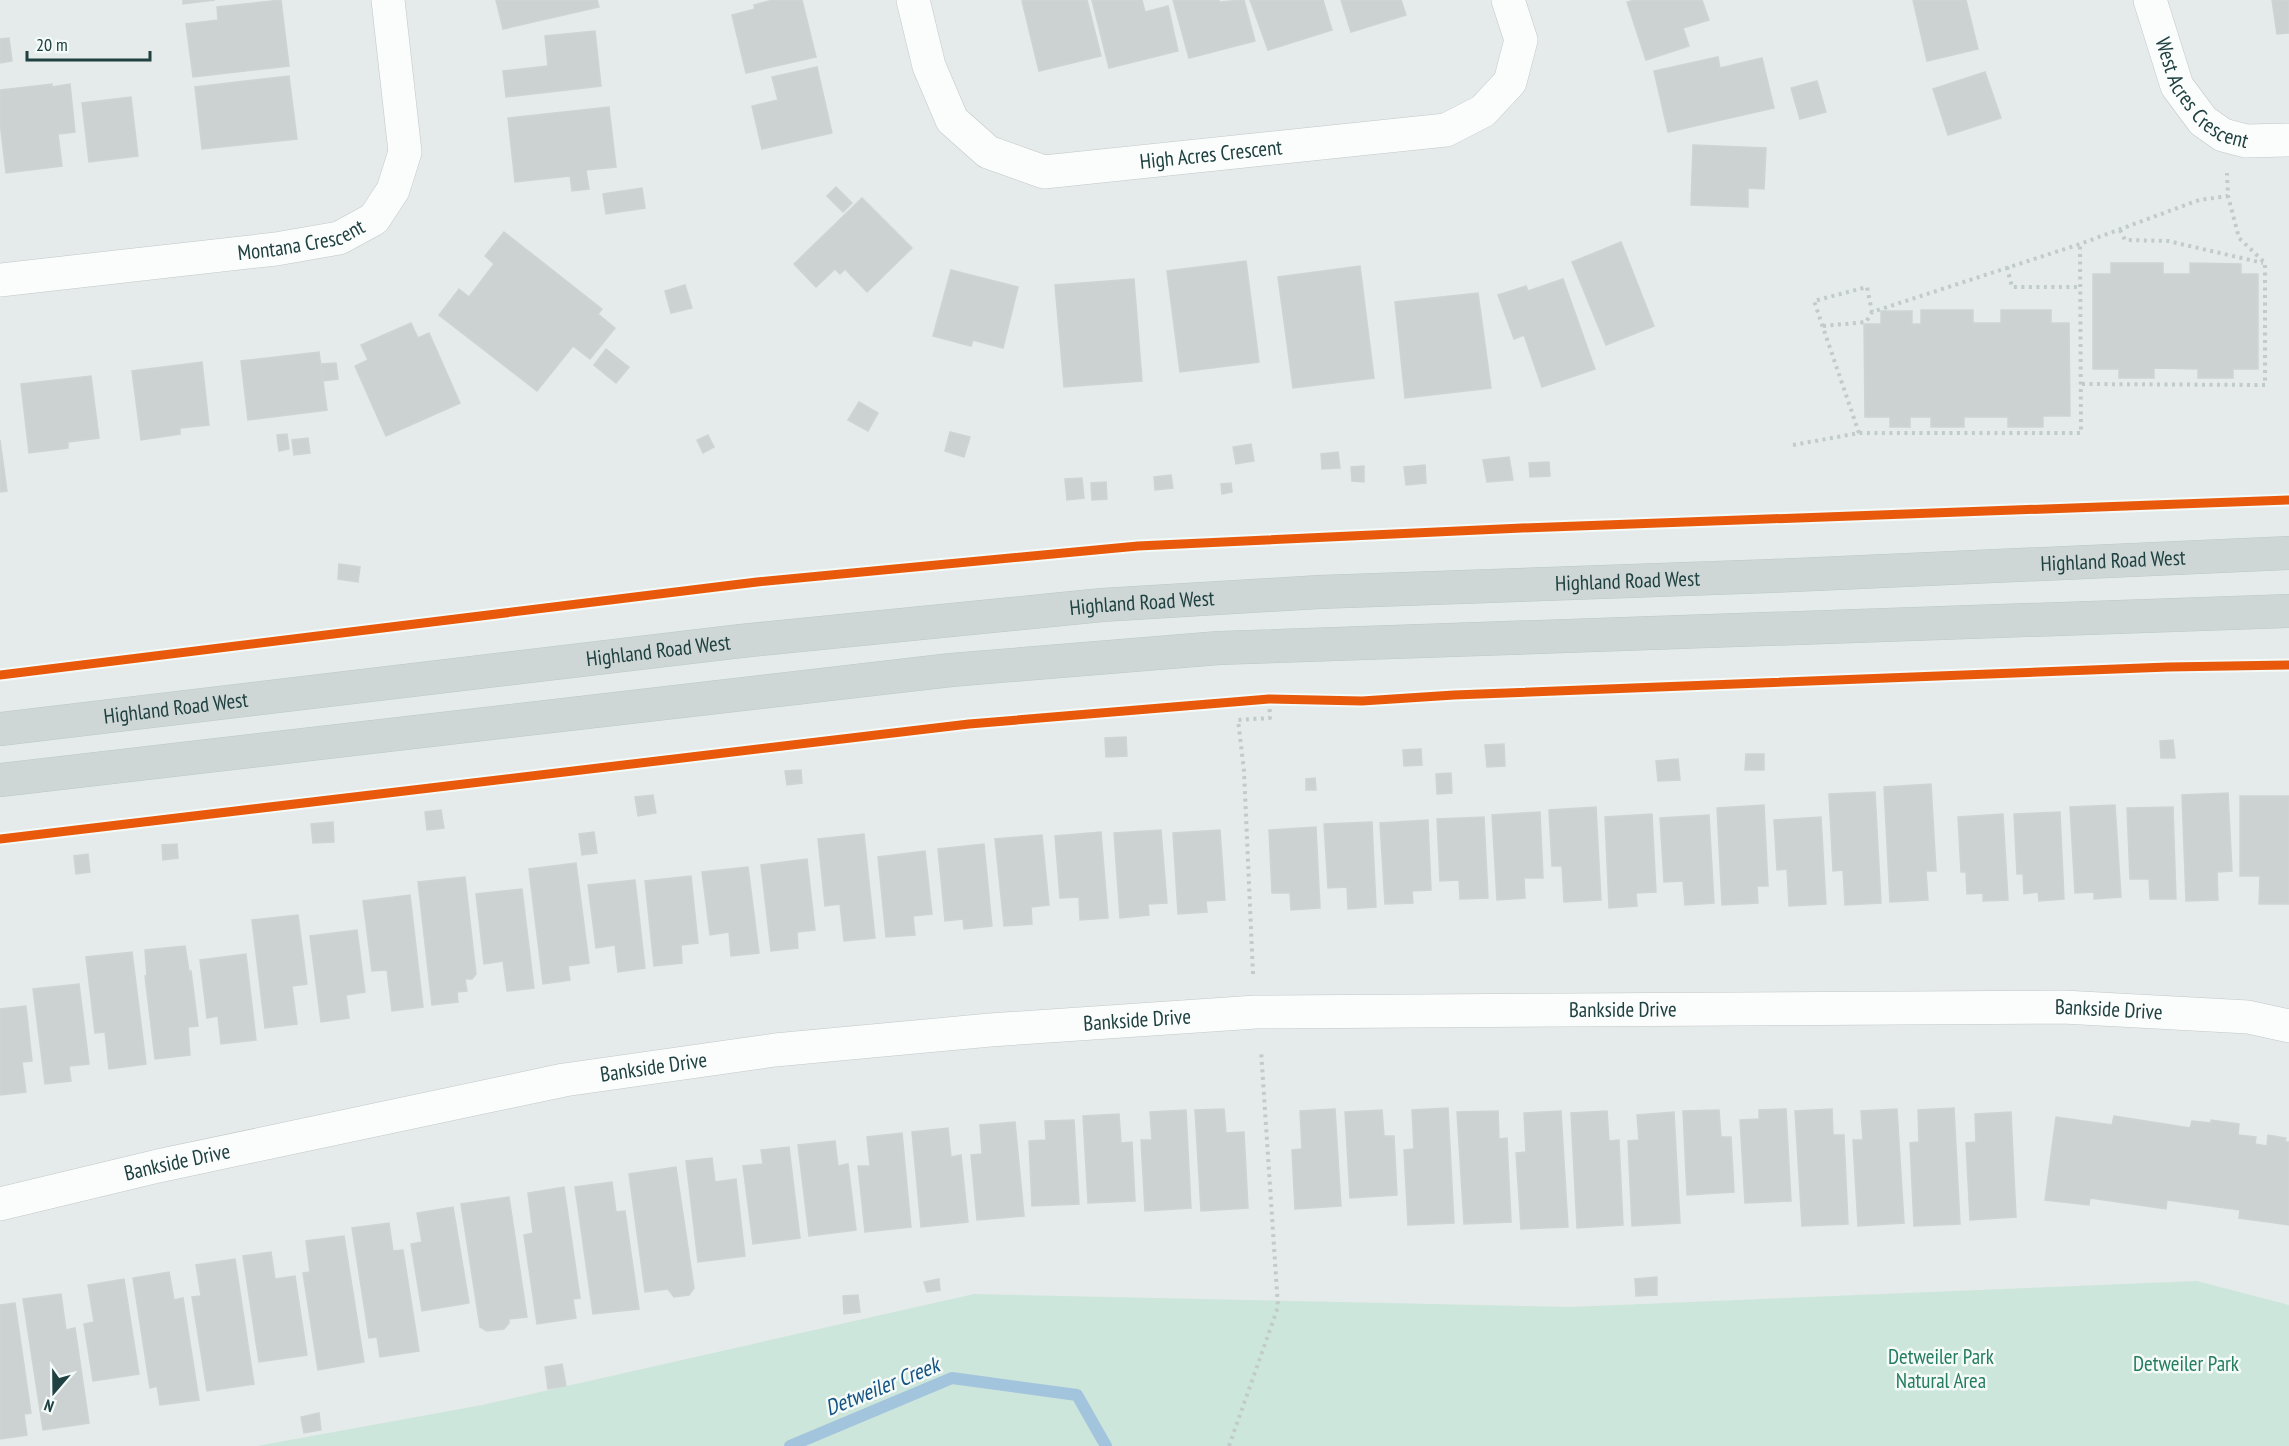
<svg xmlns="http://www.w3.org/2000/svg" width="2289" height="1446" font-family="'PT Sans Narrow',sans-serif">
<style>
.green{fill:#cde6db}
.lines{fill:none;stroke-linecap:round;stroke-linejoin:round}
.stream{stroke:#a2c4dd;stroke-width:12}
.building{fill:#ccd2d1;stroke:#ced4d3;stroke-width:1.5}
.minor-casing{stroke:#c2c8c7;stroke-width:34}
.major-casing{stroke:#bcc7c7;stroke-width:34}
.path{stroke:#c1cbca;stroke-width:4;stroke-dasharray:3 4.5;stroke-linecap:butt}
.minor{stroke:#fbfcfc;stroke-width:33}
.major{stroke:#ced7d6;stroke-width:33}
.cycleway-casing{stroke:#f3faf8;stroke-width:13}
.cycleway{stroke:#e8590c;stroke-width:9}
.labels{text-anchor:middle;stroke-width:5;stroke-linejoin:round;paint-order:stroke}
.street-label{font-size:21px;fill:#204141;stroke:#f3faf8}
.park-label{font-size:21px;fill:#267c5f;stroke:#f3faf8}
.water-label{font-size:22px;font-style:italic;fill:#145283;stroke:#f3faf8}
</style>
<rect width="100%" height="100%" fill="#e5ebea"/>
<path class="green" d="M2197,1281L2289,1305V1446H257L482,1405L974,1294L1570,1307Z"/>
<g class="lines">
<path class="stream" d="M790,1446L952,1378L1077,1395L1106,1446"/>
</g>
<g class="building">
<path d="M183,0H215L183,4Z"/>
<path d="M281,0L289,66L193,77L186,24L218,20L217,7Z"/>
<path d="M496,0H597L599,7L503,29Z"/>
<path d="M773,0H802L816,57L746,73L732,15L755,9L754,5Z"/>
<path d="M1026,0H1087L1101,56L1039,71L1022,1Z"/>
<path d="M1092,0H1142L1145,12L1168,6L1178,51L1109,68Z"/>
<path d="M1173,0H1219V2L1244,0L1255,41L1189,58Z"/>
<path d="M1250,0H1323L1332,30L1268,50Z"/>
<path d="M1341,0H1401L1406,15L1351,32Z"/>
<path d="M1635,0H1702L1709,20L1683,28L1689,46L1646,60L1627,2Z"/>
<path d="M1913,0H1966L1978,49L1927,61Z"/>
<path d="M2272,0H2289V33L2277,34Z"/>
<path d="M595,31L601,86L506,97L503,71L548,66L545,36Z"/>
<path d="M9,38L12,61L0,63V39Z"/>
<path d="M1718,57L1720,68L1762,58L1774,108L1668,132L1654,71Z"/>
<path d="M817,67L832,133L762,149L752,106L778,100L772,77Z"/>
<path d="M1985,72L2001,118L1948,135L1933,89Z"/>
<path d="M289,76L297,139L202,149L195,87Z"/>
<path d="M1817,81L1826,112L1800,119L1791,88Z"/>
<path d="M52,84V87L70,84L75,132L58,134L62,166L6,173L0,122V90Z"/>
<path d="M131,97L138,156L89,162L82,103Z"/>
<path d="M609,107L616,167L586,170L589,189L572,191L570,176L515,182L508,118Z"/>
<path d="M1693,145L1766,148L1764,189L1748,188V207L1691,205Z"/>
<path d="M836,187L852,203L843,212L827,196Z"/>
<path d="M642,188L645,208L606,214L603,194Z"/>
<path d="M862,198L912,248L867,292L845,269L840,274L835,269L816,287L794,264Z"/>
<path d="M504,232L602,309L598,314L615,328L590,359L573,346L537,391L439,315L459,289L469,297L494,264L485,256Z"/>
<path d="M1621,242L1654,326L1606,345L1572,262Z"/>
<path d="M1246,261L1259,362L1180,372L1167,271Z"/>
<path d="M2111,263H2163V274H2190V263L2241,264V274H2258V369H2233V378H2198V369L2154,368V378H2119V369H2093V274H2111Z"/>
<path d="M1360,266L1374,378L1293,388L1278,277Z"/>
<path d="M951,270L1018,287L1003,348L973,340L971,346L933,336Z"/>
<path d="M1134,279L1142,381L1064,387L1055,285Z"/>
<path d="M1563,279L1595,369L1542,387L1524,335L1514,339L1498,295L1526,286L1528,291Z"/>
<path d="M685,285L692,308L671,313L665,291Z"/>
<path d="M1478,293L1491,388L1405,398L1395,302Z"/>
<path d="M1921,310H1973V323H2001V310H2051V323H2069L2070,416H2043V427H2008V417H1964V427H1931V417H1910V427H1890V417H1865L1864,324H1881V311H1912V324H1921Z"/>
<path d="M411,323L418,338L429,333L460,403L386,436L355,366L368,360L361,345Z"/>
<path d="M606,349L629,367L616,383L594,365Z"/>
<path d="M319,352L327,410L248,420L241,361Z"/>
<path d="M202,362L209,425L180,428V434L141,440L132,371Z"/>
<path d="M336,363L338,379L323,381L321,364Z"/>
<path d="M91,376L99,438L68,442V448L29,453L21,384Z"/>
<path d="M859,402L878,413L868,431L848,420Z"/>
<path d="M950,432L970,437L964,457L945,451Z"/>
<path d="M287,434L289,449L279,451L277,435Z"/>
<path d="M708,435L714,447L703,453L697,440Z"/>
<path d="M308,438L310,453L294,455L292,440Z"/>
<path d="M0,440L7,491L0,492Z"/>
<path d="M1251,444L1254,461L1236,464L1233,447Z"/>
<path d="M1338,452L1340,468L1322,469L1321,454Z"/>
<path d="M1509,457L1513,480L1487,482L1483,460Z"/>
<path d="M1549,462L1550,476L1530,477L1529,463Z"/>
<path d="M1425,465L1426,483L1406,485L1404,467Z"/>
<path d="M1364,466V482L1352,481L1351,467Z"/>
<path d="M1171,475L1173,488L1155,490L1154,477Z"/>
<path d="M1082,478L1084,498L1067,500L1065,479Z"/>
<path d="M1106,482L1107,499L1092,500L1091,483Z"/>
<path d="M1231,483L1232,492L1222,494L1221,484Z"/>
<path d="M339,564L360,567L358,582L338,579Z"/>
<path d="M1126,737L1127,756L1106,757L1105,738Z"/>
<path d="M2173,740L2175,758H2161L2160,741Z"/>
<path d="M1504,744L1505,766L1487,767L1485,745Z"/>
<path d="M1421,749L1422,765L1404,766L1403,750Z"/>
<path d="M1746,754H1764V770H1745Z"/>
<path d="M1678,759L1680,780L1658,781L1656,761Z"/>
<path d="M801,770L802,783L787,785L785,771Z"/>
<path d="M1451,773L1452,793L1437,794L1436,774Z"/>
<path d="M1315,778L1316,790H1306V779Z"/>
<path d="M1931,784L1936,871H1926L1928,900L1890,902L1884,787Z"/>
<path d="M1875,792L1881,903L1845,905L1843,870L1833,871L1829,794Z"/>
<path d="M2228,793L2232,871L2217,872L2218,900L2186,901L2182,795Z"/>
<path d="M653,795L656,813L638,816L635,797Z"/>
<path d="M2240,796H2289V904H2259L2260,876H2240Z"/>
<path d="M1764,805L1768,886H1757L1758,903L1722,905L1717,808Z"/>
<path d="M2115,805L2121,897L2094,899V892L2075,893L2070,807Z"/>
<path d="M1596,807L1601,900L1564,902L1562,866H1552L1549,810Z"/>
<path d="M2173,807L2176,899H2150L2149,879H2130L2127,808Z"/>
<path d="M441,810L444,828L427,830L425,812Z"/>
<path d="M1540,812L1543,878H1524L1525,898L1497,900L1492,815Z"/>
<path d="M2060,812L2064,899L2039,901L2038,892L2024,894L2023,874H2017L2014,814Z"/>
<path d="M1652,814L1656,892L1636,893L1637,906L1609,908L1605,817Z"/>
<path d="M2003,814L2008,900L1983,901V893L1967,894L1966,872H1961L1958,817Z"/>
<path d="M1709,815L1714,903L1685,905L1683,881L1664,882L1660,818Z"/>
<path d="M1484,817L1488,898L1460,899L1459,880L1440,881L1437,819Z"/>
<path d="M1821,817L1826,904L1789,906L1787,869L1777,870L1774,820Z"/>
<path d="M1428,820L1431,890L1412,891L1413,903L1385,904L1380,823Z"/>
<path d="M333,822L334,842L313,843L311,824Z"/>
<path d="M1372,822L1376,907L1348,909L1347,887L1328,888L1324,824Z"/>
<path d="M1316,827L1320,908L1291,910L1290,893H1272L1269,830Z"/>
<path d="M1161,830L1167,903L1148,904L1149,915L1120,918L1114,833Z"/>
<path d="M1220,830L1225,900L1206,901L1207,912L1178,914L1173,833Z"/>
<path d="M594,832L597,853L582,855L579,834Z"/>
<path d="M1101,832L1108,918L1080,920L1079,897L1060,898L1055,836Z"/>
<path d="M864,834L875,938L844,941L840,904L825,906L818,839Z"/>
<path d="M1042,835L1049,905L1031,907L1032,924L1004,926L995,839Z"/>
<path d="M177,844L178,858L163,860L162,845Z"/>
<path d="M984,844L992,926L964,929L963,919L945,921L938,849Z"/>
<path d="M925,851L932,914L913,916L915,935L886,937L878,857Z"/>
<path d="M88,854L90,872L76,874L74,856Z"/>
<path d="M807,859L815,930L797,932L798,948L771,951L761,865Z"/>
<path d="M576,863L589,963L568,966L570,980L543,984L529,869Z"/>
<path d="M748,867L759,953L731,956L729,932L710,935L702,872Z"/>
<path d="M691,876L698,943L681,945L682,963L654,966L645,881Z"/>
<path d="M465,877L476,974L472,979H465L467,991L457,992L458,1002L432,1005L418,882Z"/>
<path d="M635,880L645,968L618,972L615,945L596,948L588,885Z"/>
<path d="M522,889L534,988L507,991L503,961L484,964L476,894Z"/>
<path d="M410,895L423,1007L392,1011L387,970L372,971L363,901Z"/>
<path d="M298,915L307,984L292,986L297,1024L265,1028L252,920Z"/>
<path d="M357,930L365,992L346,995L349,1018L321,1022L310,936Z"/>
<path d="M185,946L189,971H191L198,1026L188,1027L190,1055L155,1059L145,976H147L145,950Z"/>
<path d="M132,952L146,1064L109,1069L105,1032L95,1033L86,957Z"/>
<path d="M246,954L256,1040L221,1044L218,1016L207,1018L200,960Z"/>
<path d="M79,984L89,1064L69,1066L71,1081L45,1084L33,989Z"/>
<path d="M26,1006L32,1061L22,1062L26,1092L0,1095V1009Z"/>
<path d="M1448,1108L1454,1223L1408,1225L1404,1150L1414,1149L1412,1110Z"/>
<path d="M1954,1108L1960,1224L1914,1226L1910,1143L1919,1142L1918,1110Z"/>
<path d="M1224,1109L1226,1133L1244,1132L1248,1208L1201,1211L1195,1110Z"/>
<path d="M1335,1109L1341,1206L1295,1209L1292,1150L1302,1149L1300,1111Z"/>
<path d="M1786,1109L1791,1201L1745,1203L1740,1120L1759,1119V1110Z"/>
<path d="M1832,1109L1833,1135H1844L1848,1224L1802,1226L1795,1111Z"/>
<path d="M1897,1109L1904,1223L1858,1226L1853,1140H1863L1861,1111Z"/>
<path d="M1186,1110L1191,1208L1145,1211L1141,1140H1152L1150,1112Z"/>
<path d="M1382,1110L1384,1136H1394L1397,1195L1350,1198L1345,1112Z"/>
<path d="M1719,1110L1721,1137H1731L1734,1192L1687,1195L1683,1111Z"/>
<path d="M1498,1111L1499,1139L1507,1138L1511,1222L1464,1224L1457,1112Z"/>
<path d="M1561,1111L1568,1227L1521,1229L1516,1153L1526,1152L1524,1113Z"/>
<path d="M1607,1111L1609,1141L1619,1140L1623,1225L1577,1228L1571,1113Z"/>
<path d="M1674,1112L1680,1223L1632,1226L1628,1141L1639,1140L1637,1115Z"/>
<path d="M2011,1112L2016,1217L1970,1220L1966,1143L1976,1142L1975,1114Z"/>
<path d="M1119,1114L1121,1143L1132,1142L1135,1201L1088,1203L1083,1116Z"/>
<path d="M2114,1116L2190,1128L2192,1121L2211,1123V1120L2239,1124L2238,1135L2256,1137L2255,1144L2267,1146L2268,1135L2286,1138L2285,1142H2289V1225L2239,1218L2240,1210L2167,1200L2166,1209L2090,1198L2089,1205L2045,1200L2056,1117L2112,1125Z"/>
<path d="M1074,1120L1079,1204L1032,1206L1029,1141L1046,1140L1045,1121Z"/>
<path d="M1015,1122L1024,1216L977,1220L971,1155L982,1154L980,1125Z"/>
<path d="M948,1128L951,1157L961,1155L968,1222L921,1227L912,1132Z"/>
<path d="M902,1133L911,1227L865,1232L858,1166H870L867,1137Z"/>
<path d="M835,1141L838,1166L848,1164L856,1230L809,1236L798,1145Z"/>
<path d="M789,1147L800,1238L753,1244L743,1166L763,1164L761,1150Z"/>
<path d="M712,1158L715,1182L736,1179L745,1256L698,1262L686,1161Z"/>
<path d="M676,1167L694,1288L689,1295L674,1297L668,1289L645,1292L629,1174Z"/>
<path d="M612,1182L616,1212L625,1211L639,1309L593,1314L575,1187Z"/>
<path d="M564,1187L580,1298L573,1299L576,1318L537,1324L524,1235L533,1233L528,1193Z"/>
<path d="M509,1197L527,1317L509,1319V1323L504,1329L487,1331L480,1327L461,1204Z"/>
<path d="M453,1207L469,1303L422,1311L411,1244L422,1242L417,1213Z"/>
<path d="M389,1223L393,1251L403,1250L419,1351L380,1357L377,1337L369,1338L352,1228Z"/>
<path d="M344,1236L364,1362L318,1370L303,1273L310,1272L306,1241Z"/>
<path d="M271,1252L275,1279L295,1276L307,1355L259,1362L243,1256Z"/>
<path d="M235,1259L254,1384L207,1391L192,1297L201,1296L196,1265Z"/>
<path d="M169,1272L174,1300L183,1298L199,1400L160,1405L157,1386L150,1388L133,1278Z"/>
<path d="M1657,1277V1295L1636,1296L1635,1279Z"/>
<path d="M124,1279L139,1374L93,1381L84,1324L94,1322L88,1285Z"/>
<path d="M939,1279L940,1290L927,1292L924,1282Z"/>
<path d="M61,1294L66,1330L75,1328L89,1423L43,1430L23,1299Z"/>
<path d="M858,1295L860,1312L844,1314L843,1296Z"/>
<path d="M15,1303L31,1413L24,1414L27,1435L0,1439V1305Z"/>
<path d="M562,1364L566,1386L548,1389L545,1367Z"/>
<path d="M319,1413L321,1430L304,1433L301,1417Z"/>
</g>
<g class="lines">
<defs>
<g id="minor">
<path id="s1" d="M913,0L929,66L952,120L988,152L1044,172L1446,130L1483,111L1510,82L1521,40L1508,0"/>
<path id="s2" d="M2150,0L2177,86L2203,121L2223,135L2246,141L2289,140"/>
<path id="s3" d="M0,280L276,249L339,238L374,219L393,190L405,152L388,0"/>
<path id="s4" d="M0,1204L158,1166L564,1080L775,1050L990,1030L1256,1012L2063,1007L2248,1017L2289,1026"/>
</g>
<g id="major">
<path id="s5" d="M0,729L741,641L1102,605L1319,592L1771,576L2289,553"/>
<path d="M0,780L951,670L1219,648L2289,611"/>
</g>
</defs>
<use href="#minor" class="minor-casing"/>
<use href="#major" class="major-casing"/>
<g class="path">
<path d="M2120,230L2125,240L2168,241L2263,263"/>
<path d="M2007,267L2012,287H2080"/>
<path d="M1823,326L1866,322L1872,312L2080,244L2199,200L2228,196"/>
<path d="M2082,384L2265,385V263L2239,238L2228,196L2227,173"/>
<path d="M1859,433L1814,301L1867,287L1872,312"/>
<path d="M1793,445L1859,433H2081L2080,244"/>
<path d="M1253,974L1244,771L1238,720L1270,718L1269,699"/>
<path d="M1229,1446L1278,1307L1261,1050"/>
</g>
<use href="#minor" class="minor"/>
<use href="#major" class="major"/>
<defs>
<g id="cycleway">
<path d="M0,675L757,582L1138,546L1522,528L2289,500"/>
<path d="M0,839L969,724L1269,699L1362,701L1454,695L2168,667L2289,665"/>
</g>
</defs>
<use href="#cycleway" class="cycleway-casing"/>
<use href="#cycleway" class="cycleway"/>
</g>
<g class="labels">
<g class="street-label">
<text dy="7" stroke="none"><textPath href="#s2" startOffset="112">West Acres Crescent</textPath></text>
<text dy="7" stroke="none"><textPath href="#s1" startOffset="402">High Acres Crescent</textPath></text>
<text dy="7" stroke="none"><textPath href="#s3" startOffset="304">Montana Crescent</textPath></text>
<text dy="7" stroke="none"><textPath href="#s5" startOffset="2121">Highland Road West</textPath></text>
<text dy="7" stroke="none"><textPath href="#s5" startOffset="1635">Highland Road West</textPath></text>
<text dy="7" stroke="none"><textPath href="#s5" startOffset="1149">Highland Road West</textPath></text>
<text dy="7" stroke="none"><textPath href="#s5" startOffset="663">Highland Road West</textPath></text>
<text dy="7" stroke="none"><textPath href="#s5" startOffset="177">Highland Road West</textPath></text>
<text dy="7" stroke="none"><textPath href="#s4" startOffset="1640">Bankside Drive</textPath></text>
<text dy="7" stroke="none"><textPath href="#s4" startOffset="2126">Bankside Drive</textPath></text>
<text dy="7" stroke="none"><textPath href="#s4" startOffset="1154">Bankside Drive</textPath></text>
<text dy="7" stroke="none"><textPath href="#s4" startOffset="668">Bankside Drive</textPath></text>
<text dy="7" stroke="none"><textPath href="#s4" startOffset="182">Bankside Drive</textPath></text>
</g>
<g class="park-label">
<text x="1941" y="1364">Detweiler Park<tspan x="1941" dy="24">Natural Area</tspan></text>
<text x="2186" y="1371">Detweiler Park</text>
</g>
<g class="water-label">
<text transform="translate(882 1386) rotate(-22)" y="8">Detweiler Creek</text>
</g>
</g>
<g transform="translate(54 1392) rotate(200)" stroke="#f3faf8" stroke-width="4.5" paint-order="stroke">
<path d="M0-4.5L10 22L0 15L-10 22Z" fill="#204141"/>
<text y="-9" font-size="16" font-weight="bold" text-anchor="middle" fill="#204141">N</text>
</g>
<path d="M27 51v9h123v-9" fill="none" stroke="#204141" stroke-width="3"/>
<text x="36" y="51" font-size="18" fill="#204141" stroke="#f3faf8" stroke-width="4.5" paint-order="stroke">20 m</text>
</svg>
